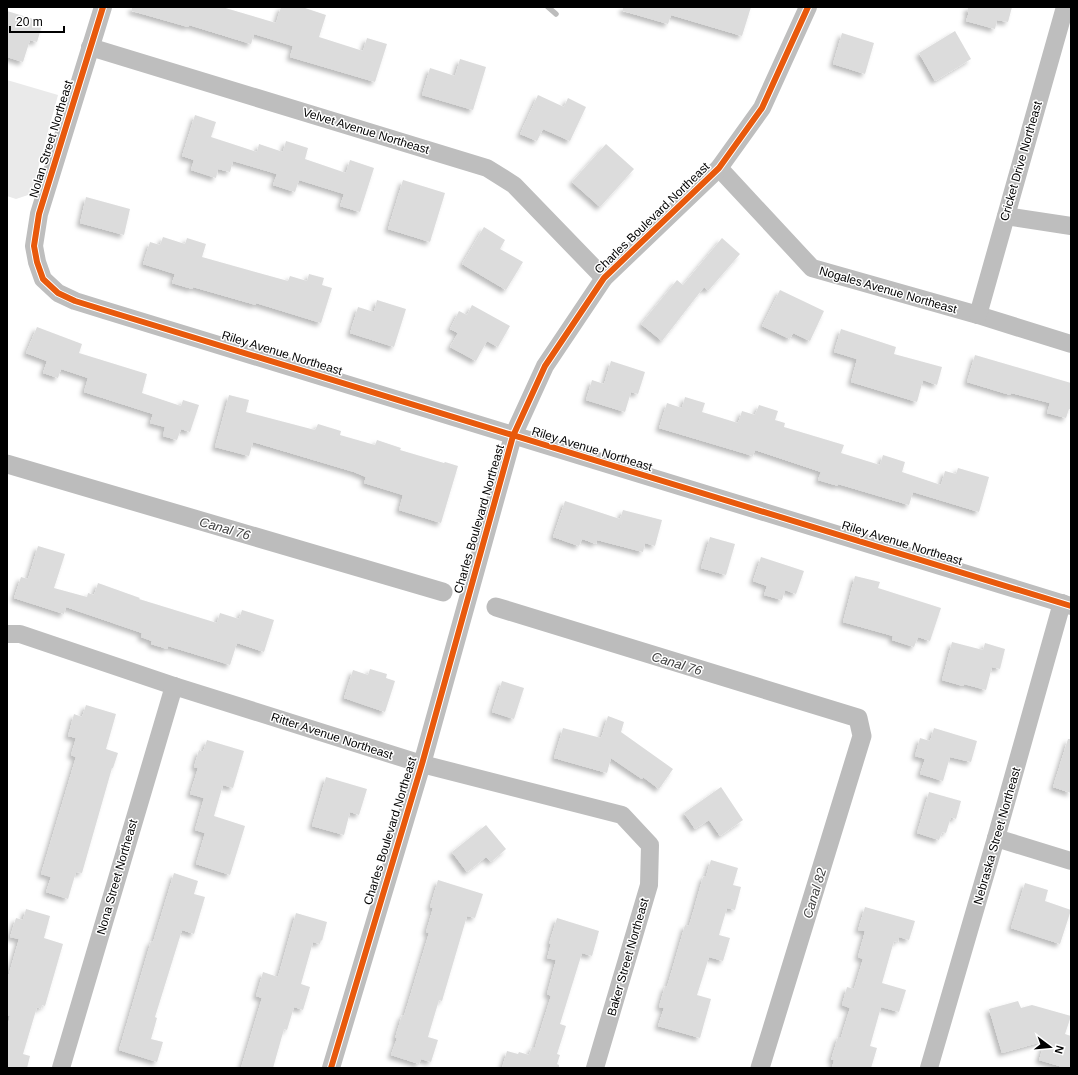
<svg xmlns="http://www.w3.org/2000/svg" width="1078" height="1075" font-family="Arial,sans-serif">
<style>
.green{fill:#eaeaea}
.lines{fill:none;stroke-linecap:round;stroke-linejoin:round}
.stream{stroke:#bcbcbc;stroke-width:5.5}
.canal{stroke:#bcbcbc;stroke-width:19}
.building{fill:#dcdcdc;filter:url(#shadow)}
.street{stroke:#bebebe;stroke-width:18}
.cycleway-casing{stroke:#fff;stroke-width:8}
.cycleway{stroke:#e8590c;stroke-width:6}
.labels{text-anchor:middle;stroke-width:3;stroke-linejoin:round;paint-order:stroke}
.street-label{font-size:12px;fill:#000;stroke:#fff}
.water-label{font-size:13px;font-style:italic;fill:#404040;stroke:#fff}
</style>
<defs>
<filter id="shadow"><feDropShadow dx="-3.5" dy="3.5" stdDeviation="2" flood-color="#0004"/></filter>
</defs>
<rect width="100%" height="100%" fill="#fff"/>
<path class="green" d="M7,80L58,95L31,194L16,199L7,196Z"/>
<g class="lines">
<path class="stream" d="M548,7L556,14"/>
<g class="canal">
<path d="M7,464L443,592"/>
<path d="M496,607L858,718L862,736L760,1068"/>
</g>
</g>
<g class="building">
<path d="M132,7H222L276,23L281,7H302L326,15L319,37L363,51L367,38L387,44L375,82L290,57L293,46L254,34L251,44L189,25L188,27L132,11Z"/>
<path d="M623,7H751L742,36L671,15L668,24L623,11Z"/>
<path d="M968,7H1012L1008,22L997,20L995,29L966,21L969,12H967Z"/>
<path d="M7,11L43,22L37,42L30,40L23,62L7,57Z"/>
<path d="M955,31L971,59L935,81L919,53Z"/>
<path d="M842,33L874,43L865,74L833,64Z"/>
<path d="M460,59L486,67L473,110L422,95L430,68L455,76Z"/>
<path d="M538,95L564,107L568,98L586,107L570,141L543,129L537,141L520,134Z"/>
<path d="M195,115L216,122L211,137L257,152L259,144L283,152L286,141L308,148L305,159L346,173L350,160L374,168L360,212L340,206L344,194L299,180L295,192L273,185L277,174L233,161L230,172L218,169L216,178L191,170L194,160L182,156Z"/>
<path d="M606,144L634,169L600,207L572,182Z"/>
<path d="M403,180L445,193L430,242L388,229Z"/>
<path d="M86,197L130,209L124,235L80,223Z"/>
<path d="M484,227L505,240L500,249L523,262L506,290L462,264Z"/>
<path d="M163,237L185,244L187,238L206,244L202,257L288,281L290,276L307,281L309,274L324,278L322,285L332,288L321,323L256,303V305L193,287L192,289L172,283L175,274L143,264L150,242L160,245Z"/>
<path d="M722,238L740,254L708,291L704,287L662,341L641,324L677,280L683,285Z"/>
<path d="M780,290L824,311L810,341L793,333L790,339L762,326Z"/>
<path d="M377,300L406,309L394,347L350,333L358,307L374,312Z"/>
<path d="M472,305L510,326L498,347L487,341L476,361L450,347L458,333L450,329L459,311L467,315Z"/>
<path d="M37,327L82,344L79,353L147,374L142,393L181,406L183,400L199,405L190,432L181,429L177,440L163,436L165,427L150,423L153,414L84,392L88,378L61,369L58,378L43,373L47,361L26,353Z"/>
<path d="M841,329L896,347L894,354L942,367L937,385L923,380L917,402L851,382L857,359L834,352Z"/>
<path d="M975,355L1071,383V409H1069L1066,418L1047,413L1050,403L1011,393L1010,395L967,382Z"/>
<path d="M611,361L645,372L638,394L631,392L625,412L586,400L592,380L604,384Z"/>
<path d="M229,395L249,400L246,412L315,430L318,424L341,431L340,435L375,445L377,440L401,448L400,450L444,463L445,462L458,466L441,523L399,510L403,495L364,483L366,477L354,472L253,442L249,456L215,447Z"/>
<path d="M685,397L705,403L702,412L738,423L742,411L755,415L759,405L778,411L775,420L785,423L784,427L844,445L841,453L880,465L883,455L905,462L902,472L941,485L945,471L956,474L958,468L989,477L979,512L913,492L909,505L838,484V486L818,480L821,472L755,450L753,456L659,428L667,403L682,408Z"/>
<path d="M565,501L620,519L623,510L662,520L655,546L645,543L643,552L597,540L596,544L582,539L579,546L553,537Z"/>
<path d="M710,537L735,544L726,575L701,568Z"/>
<path d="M38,546L65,554L54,588L87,597L88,593L94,595L98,583L140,598L139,599L217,623L220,613L239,619L242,610L274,620L264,652L237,643L230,665L168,646L167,649L151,644L152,641L141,637L142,633L66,607L64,614L14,598L21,577L28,579Z"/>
<path d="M761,557L804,571L796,594L785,590L782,600L764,595L767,586L753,581Z"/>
<path d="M855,576L880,582L878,588L941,608L930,641L918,637L914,647L892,640L893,636L843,622Z"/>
<path d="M952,642L983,650L985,643L1005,649L1000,669L992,667L986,690L964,684L963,686L942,680Z"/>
<path d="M370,669L387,674L386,678L395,681L385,712L344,698L353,670L368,675Z"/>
<path d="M502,681L524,688L514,719L492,712Z"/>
<path d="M86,705L116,714L106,749L118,753L113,768H112L82,873L76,872L68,899L46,892L51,877L41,874L76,757L71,755L76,738L68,736L74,714L82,717Z"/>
<path d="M608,716L624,722L621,732L673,769L659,789L643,777L642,779L611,758L607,773L554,758L563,728L601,738Z"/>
<path d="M934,728L977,741L971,762L950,757L943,781L920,774L925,759L915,756L920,738L930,741Z"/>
<path d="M1068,739H1071V793L1053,787Z"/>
<path d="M207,740L244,751L233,788L223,785L214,816L245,826L230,875L196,864L205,833L195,830L204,798L190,794L198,768L194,767L199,750L203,752Z"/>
<path d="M326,777L367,789L359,815L350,812L344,835L312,826Z"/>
<path d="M721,787L743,820L720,836L709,820L695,829L684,813Z"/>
<path d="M929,792L961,801L956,819L951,817L946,833L942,832L939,840L917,833Z"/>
<path d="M486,825L506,849L491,862L486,857L467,872L452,852Z"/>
<path d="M711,860L738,868L733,885L741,887L735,910L727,908L719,935L730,938L723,961L709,957L697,995L711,999L700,1038L658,1026L664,1008L659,1007L665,986L667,987L685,925L689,926L703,877L706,876Z"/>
<path d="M174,873L198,881L194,894L205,897L194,934L182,930L155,1017L157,1018L151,1039L163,1042L157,1062L119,1050L151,941L153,942Z"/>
<path d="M438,880L483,894L475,918L467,916L442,1001L439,1000L428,1037L438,1040L431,1062L421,1059L419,1064L391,1055L397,1038H395L402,1015L404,1016L429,933L426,932L433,908L430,907Z"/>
<path d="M1025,883L1048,890L1045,901L1071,910L1060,944L1011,928Z"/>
<path d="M865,907L915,921L909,940L899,937L898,942L894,941L882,983L906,990L899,1012L881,1007L870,1046L877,1048L871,1068H832L834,1060H831L838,1037H841L850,1008L842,1005L847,987L854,989L863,959L858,957L865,931L858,930Z"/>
<path d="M26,909L50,916L44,938L63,944L45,1006L42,1005L41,1009L37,1007L23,1054L30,1056L27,1068H7V1029L10,1016L7,1015V974H9L19,939L10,937L16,918L23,920Z"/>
<path d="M296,913L327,922L322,941L321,940L320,944L313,942L301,984L310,987L303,1010L294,1007L287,1030L284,1029L273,1068H241L262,998L256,996L263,972L278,977Z"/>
<path d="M557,918L599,931L592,956L582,953L560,1024L566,1026L557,1054L560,1055L557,1064L559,1065V1068H502L507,1051L518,1054L519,1052L529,1055L532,1047H535L551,996L547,994L556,960L547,958L551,944H549Z"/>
<path d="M1018,1001L1021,1008L1032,1005L1071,1016L1065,1034L1071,1036V1068H1066L1039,1060L1045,1041L1002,1053L989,1009Z"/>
</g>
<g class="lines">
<g class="street">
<path d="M103,7L39,214L34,246L37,262L43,279L58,293L75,301L104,310L1071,606"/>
<path d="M90,47L487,168L514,185L604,278"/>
<path d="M719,168L812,268L978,315L1071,344"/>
<path d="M1006,216L1071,226"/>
<path d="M978,315L1065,7"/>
<path d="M7,634H20L174,686L422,764L622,815L650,845L649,885L595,1068"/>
<path d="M996,838L1071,861"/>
<path d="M61,1068L174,686"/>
<path d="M331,1068L422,764L513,436L545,366L604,278L719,168L762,108L808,7"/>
<path d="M929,1068L996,838L1062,603"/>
</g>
<defs>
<g id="cycleway">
<path d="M103,7L39,214L34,246L37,262L43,279L58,293L75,301L104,310L1071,606"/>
<path d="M331,1068L422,764L513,436L545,366L604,278L719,168L762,108L808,7"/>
</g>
</defs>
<use href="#cycleway" class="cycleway-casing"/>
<use href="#cycleway" class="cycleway"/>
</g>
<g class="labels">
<g class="street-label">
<text transform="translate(366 131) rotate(17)" y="4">Velvet Avenue Northeast</text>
<text transform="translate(51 139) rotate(-73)" y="4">Nolan Street Northeast</text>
<text transform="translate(1021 161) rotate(-74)" y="4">Cricket Drive Northeast</text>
<text transform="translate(652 218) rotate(-44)" y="4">Charles Boulevard Northeast</text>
<text transform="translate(888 290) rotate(16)" y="4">Nogales Avenue Northeast</text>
<text transform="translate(282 353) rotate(17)" y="4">Riley Avenue Northeast</text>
<text transform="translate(592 449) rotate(17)" y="4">Riley Avenue Northeast</text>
<text transform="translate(479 519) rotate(-74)" y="4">Charles Boulevard Northeast</text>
<text transform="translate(902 543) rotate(17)" y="4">Riley Avenue Northeast</text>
<text transform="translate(332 736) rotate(18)" y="4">Ritter Avenue Northeast</text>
<text transform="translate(390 831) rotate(-73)" y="4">Charles Boulevard Northeast</text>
<text transform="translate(997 836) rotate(-74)" y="4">Nebraska Street Northeast</text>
<text transform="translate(117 877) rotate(-74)" y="4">Nona Street Northeast</text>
<text transform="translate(628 957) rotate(-74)" y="4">Baker Street Northeast</text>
</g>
<g class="water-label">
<text transform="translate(225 528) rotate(16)" y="5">Canal 76</text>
<text transform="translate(677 663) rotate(17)" y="5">Canal 76</text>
<text transform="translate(814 893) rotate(-73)" y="5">Canal 82</text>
</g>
</g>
<rect width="1078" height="1075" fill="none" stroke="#000000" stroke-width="16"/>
<g transform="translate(1050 1047) rotate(106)" stroke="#ffffff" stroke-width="3" paint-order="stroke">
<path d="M0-3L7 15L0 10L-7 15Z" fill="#000000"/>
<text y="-6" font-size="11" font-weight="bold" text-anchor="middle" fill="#000000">N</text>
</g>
<path d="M10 26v6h54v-6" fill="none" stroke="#000000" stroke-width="2"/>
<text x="16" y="26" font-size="12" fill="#000000" stroke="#ffffff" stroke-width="3" paint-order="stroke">20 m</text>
</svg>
